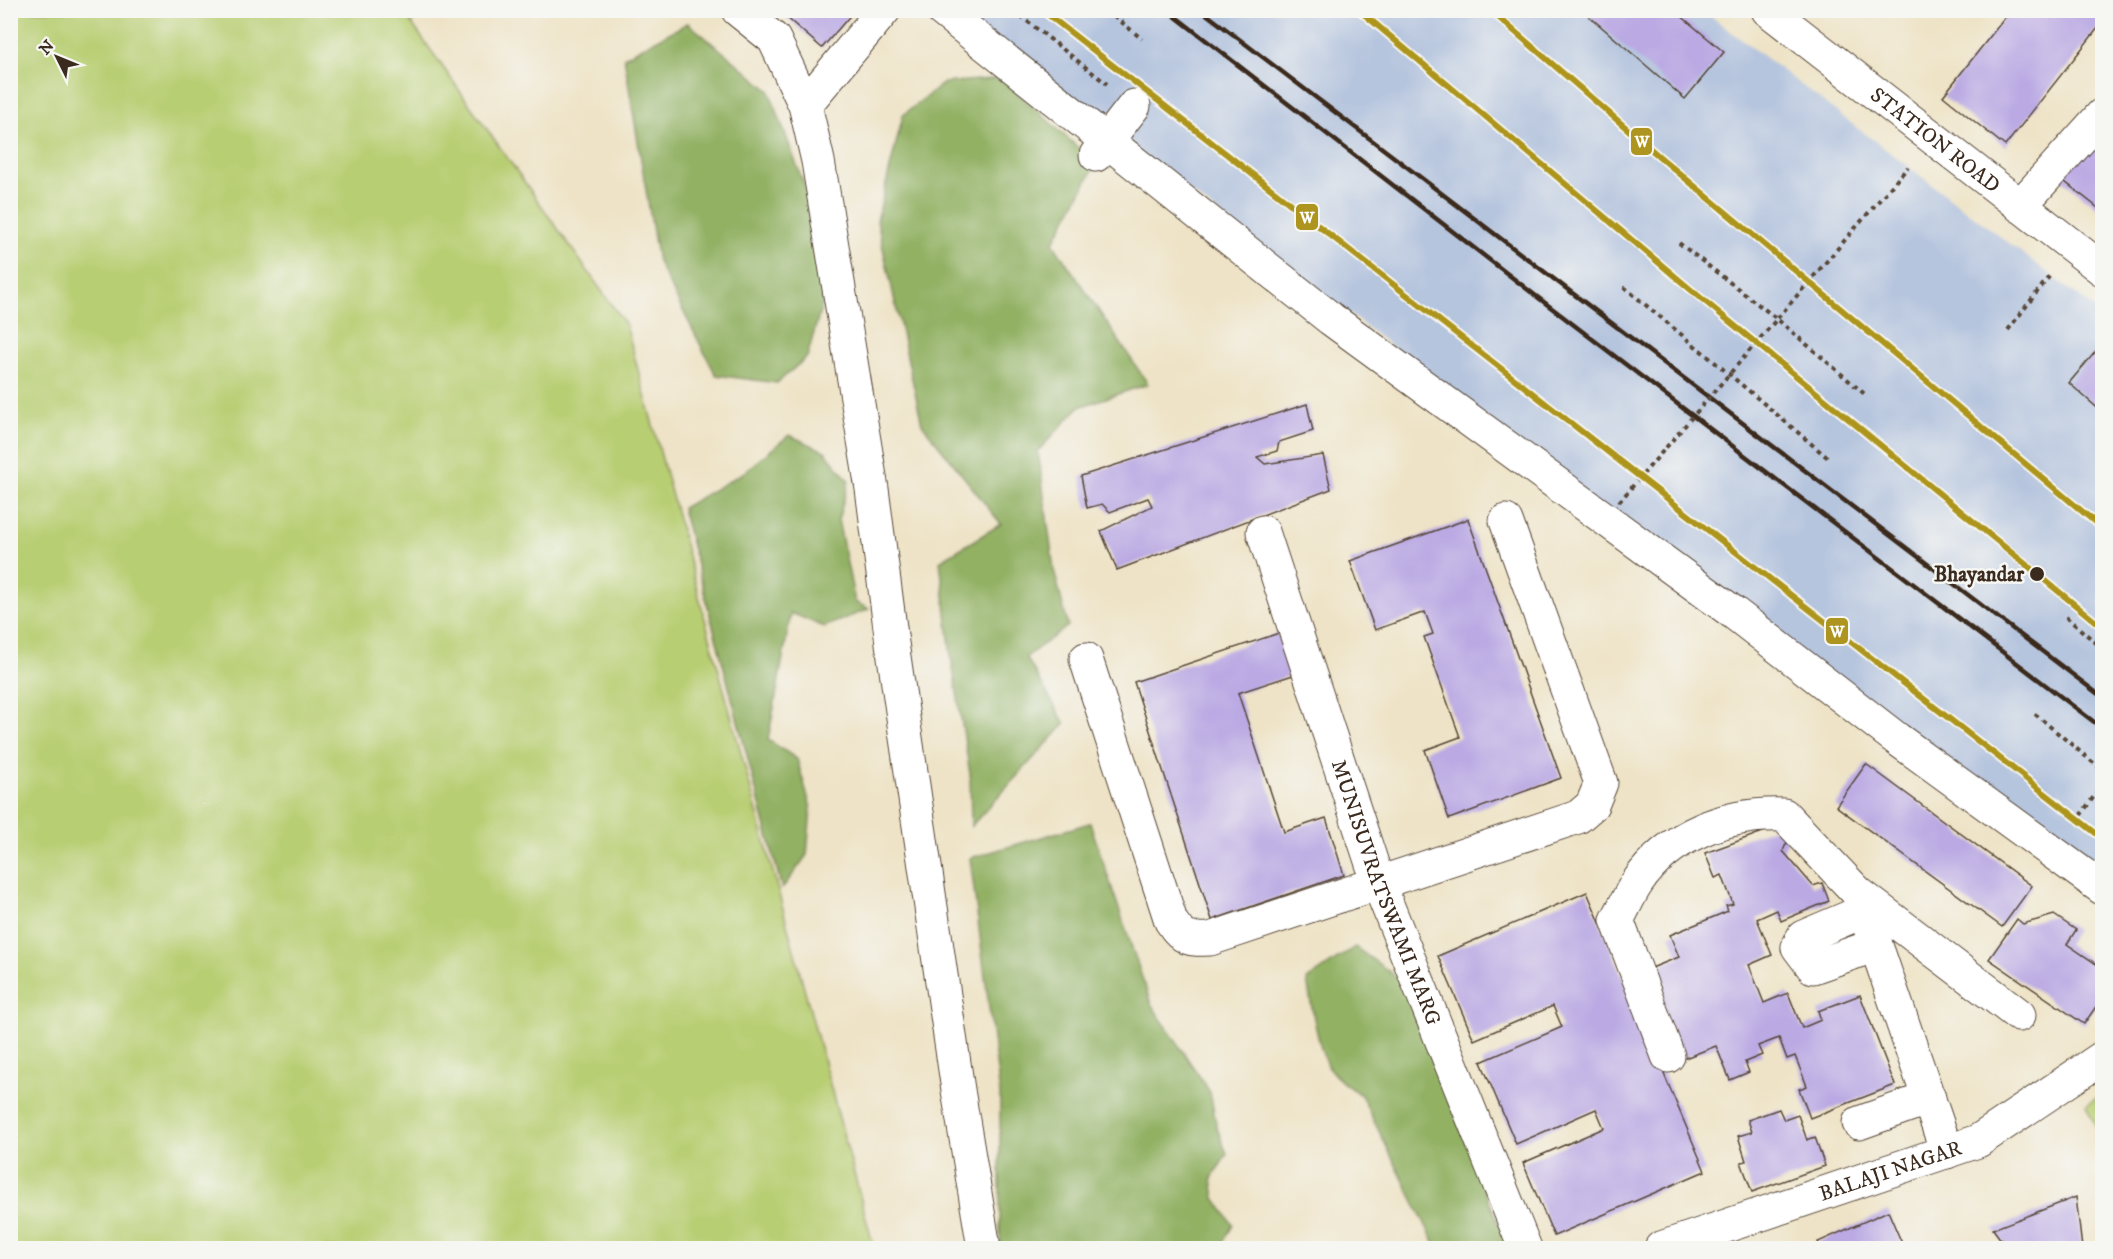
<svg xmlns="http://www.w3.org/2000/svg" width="2113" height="1259" font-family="'IM FELL DW Pica',serif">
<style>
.industrial{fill:#b6c5de}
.green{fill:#b8ce72;stroke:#7a7c48;stroke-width:1.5}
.forest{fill:#92b164;stroke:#666e41;stroke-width:1.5}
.building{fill:#baa9e3}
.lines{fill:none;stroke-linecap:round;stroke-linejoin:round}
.minor-casing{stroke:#564637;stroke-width:35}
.major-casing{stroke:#564637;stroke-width:35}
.path{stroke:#564637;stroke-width:4;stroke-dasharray:4.5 4.5;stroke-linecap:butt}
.minor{stroke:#fff;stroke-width:33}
.major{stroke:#fff;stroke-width:33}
.rail{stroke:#3b2a1e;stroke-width:4.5}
.path-bridge{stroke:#564637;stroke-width:4;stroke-dasharray:4.5 4.5;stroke-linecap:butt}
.rail-1-casing{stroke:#f6f6f2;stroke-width:10}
.rail-1{stroke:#ad951f;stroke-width:6}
.stop-dot{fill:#3b2a1e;stroke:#f6f6f2;stroke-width:2}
.labels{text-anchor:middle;stroke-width:5;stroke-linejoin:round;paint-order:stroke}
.street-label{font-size:21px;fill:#3b2a1e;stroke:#f6f6f2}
.stop-label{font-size:21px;font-weight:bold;fill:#3b2a1e;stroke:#f6f6f2;text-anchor:end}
.line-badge{stroke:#f6f6f2;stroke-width:2}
.badge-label{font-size:16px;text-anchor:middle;font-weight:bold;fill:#fff}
</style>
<rect width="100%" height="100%" fill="#f6f6f2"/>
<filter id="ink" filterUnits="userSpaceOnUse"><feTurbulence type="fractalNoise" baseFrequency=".0167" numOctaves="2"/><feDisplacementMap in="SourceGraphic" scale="12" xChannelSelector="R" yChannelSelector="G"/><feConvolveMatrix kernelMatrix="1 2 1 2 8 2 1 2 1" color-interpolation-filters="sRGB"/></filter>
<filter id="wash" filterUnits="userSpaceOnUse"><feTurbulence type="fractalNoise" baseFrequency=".008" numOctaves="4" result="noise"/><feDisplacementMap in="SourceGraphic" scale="24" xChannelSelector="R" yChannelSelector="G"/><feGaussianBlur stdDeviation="1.35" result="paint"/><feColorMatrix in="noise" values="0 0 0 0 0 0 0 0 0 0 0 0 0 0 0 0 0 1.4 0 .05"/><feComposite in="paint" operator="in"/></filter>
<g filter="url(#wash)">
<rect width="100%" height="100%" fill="#eee3c6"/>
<path class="industrial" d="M956,11H1704L2102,314V894Z"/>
<g class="green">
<path d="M10,11H403L626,325L874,1248H11Z"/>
<path d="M2102,1094V1140L2086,1105Z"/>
</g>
<g class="forest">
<path d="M688,23L769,90L810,201L823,301L807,357L777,383L716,375L658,262L624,57Z"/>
<path d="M1001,78L1096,164L1053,243L1148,384L1079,407L1038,451L1054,570L1068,626L1026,657L1065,724L971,826L970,774L951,656L940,561L1001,524L922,424L877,221L903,115L944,83Z"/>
<path d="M789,435L825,451L849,481L838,520L855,602L869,609L824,627L791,613L768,740L797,759L811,808L807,855L782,889L682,508L743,473Z"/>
<path d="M1090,823L1151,1004L1210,1092L1217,1128L1227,1154L1212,1178L1215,1198L1233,1225L1220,1248H1001L1000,1239V1094L970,858Z"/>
<path d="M1355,947L1401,980L1508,1248H1437L1361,1095C1348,1087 1338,1080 1329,1068C1319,1054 1310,998 1307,980Z"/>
</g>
<g id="blocks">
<g class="building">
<path d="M778,10H855L822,48Z"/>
<path d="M1582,10H1674L1724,52L1685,99Z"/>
<path d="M2011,10H2102V23L2005,146L1943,96Z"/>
<path d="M2102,124V211L2060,178Z"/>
<path d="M2102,344V412L2069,383Z"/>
<path d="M1307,404L1313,431L1279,442L1277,451L1257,457L1265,464L1323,455L1331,489L1117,570L1101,531L1152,506L1148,498L1110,512L1102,504L1087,508L1081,476Z"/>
<path d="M1468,519L1561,778L1449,819L1425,750L1460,737L1424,637L1433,634L1425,612L1375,630L1350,561Z"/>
<path d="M1279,633L1293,675L1238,693L1284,832L1326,818L1344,875L1212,920L1134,682Z"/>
<path d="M1866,764L2032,886L2002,927L1836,806Z"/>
<path d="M1774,828L1789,837L1783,851L1813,886L1822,883L1829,901L1781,921L1777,910L1757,919L1772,955L1749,965L1764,1003L1788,993L1802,1028L1821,1020L1818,1011L1860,995L1895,1085L1810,1118L1799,1089L1807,1086L1795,1056L1787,1059L1779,1038L1758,1046L1762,1055L1745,1062L1749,1072L1730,1080L1716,1046L1680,1060L1644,971L1679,957L1670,935L1728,911L1726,906L1733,904L1722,875L1715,878L1705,853Z"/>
<path d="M1587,892L1705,1171L1554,1236L1523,1163L1604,1128L1596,1109L1516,1144L1481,1062L1562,1027L1553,1006L1474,1040L1438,956Z"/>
<path d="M2054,915L2076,930L2067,944L2102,968V998L2084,1024L1989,959L2017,919L2023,924Z"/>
<path d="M1779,1109L1784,1120L1798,1115L1807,1140L1815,1137L1825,1166L1752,1192L1741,1162L1746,1161L1738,1136L1752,1132L1748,1120Z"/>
<path d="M2076,1197L2082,1248H2007L1993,1229Z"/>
<path d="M1888,1211L1904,1248H1821L1818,1242Z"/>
</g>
</g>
</g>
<g filter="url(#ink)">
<use href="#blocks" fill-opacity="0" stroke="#564637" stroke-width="1.5"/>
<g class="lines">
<defs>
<g id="minor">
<path d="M738,10L774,39L805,105L818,161L872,489L892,643L958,1090L984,1248"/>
<path d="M942,10L1331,319L1734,613L1897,739L2102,888"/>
<path d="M805,105L884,10"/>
<path d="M1096,155L1134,106"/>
<path d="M2020,206L2102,115"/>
<path id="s1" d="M1263,532L1378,882L1525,1248"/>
<path d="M1086,659L1171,921C1183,940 1189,940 1210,939L1578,817L1592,805L1601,783L1506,521"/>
<path d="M1858,893L1947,1152"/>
<path d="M1864,911L1803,937L1798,947L1813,967L1876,945"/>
<path d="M1668,1056L1617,920C1624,908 1629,895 1637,883C1670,834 1727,813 1784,815L1858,893L2019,1015"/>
<path d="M1859,1123L1929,1098"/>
<path id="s2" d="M1661,1248L1978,1141L2102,1058"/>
</g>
<g id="major">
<path id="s3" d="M1768,10L2102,269"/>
</g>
</defs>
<use href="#minor" class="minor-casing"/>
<use href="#major" class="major-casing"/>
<g class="path">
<path d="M1013,10L1107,84"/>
<path d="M1107,10L1142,39"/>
<path d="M1679,243L1777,319L1867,396"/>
<path d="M1624,287L1729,374L1828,458"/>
<path d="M2008,330L2051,274"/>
<path d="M2100,575L2102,577"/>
<path d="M2066,617L2102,648"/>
<path d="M2035,714L2102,770"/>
<path d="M2075,823L2102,785"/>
</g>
<use href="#minor" class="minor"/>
<use href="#major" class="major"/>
<g class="rail">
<path d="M1167,10L1536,296L2102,728"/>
<path d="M1201,10L2102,697"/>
</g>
<path class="path-bridge" d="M1619,502L1908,167"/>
<defs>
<g id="rail-1">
<path d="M1042,10L2102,838"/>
<path d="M1359,10L1690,289L2102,627"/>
<path d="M1490,10L1661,158L2102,528"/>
</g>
</defs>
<use href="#rail-1" class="rail-1-casing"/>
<use href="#rail-1" class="rail-1"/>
</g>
</g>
<circle class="stop-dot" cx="2037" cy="574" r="8"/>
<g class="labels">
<g class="street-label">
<text dy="7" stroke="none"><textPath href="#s3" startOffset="212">STATION ROAD</textPath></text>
<text dy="7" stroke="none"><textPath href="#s1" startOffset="381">MUNISUVRATSWAMI MARG</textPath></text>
<text dy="7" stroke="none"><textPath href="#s2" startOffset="242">BALAJI NAGAR</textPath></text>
</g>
<g class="stop-label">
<text x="2024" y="581">Bhayandar</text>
</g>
</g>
<g class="line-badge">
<rect x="1630" y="127" width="23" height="29" rx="6" fill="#ad951f"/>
<rect x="1295" y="203" width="24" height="28" rx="6" fill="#ad951f"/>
<rect x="1825" y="617" width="24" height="28" rx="6" fill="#ad951f"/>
</g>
<g class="badge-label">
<text x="1642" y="147">W</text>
<text x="1307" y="223">W</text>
<text x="1837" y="637">W</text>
</g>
<rect width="2113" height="1259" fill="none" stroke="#f6f6f2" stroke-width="36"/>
<g transform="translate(57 57) rotate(313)" stroke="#f6f6f2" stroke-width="4.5" paint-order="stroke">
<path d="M0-4.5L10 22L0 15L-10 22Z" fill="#3b2a1e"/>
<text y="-9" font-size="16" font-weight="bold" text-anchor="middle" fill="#3b2a1e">N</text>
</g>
</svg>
